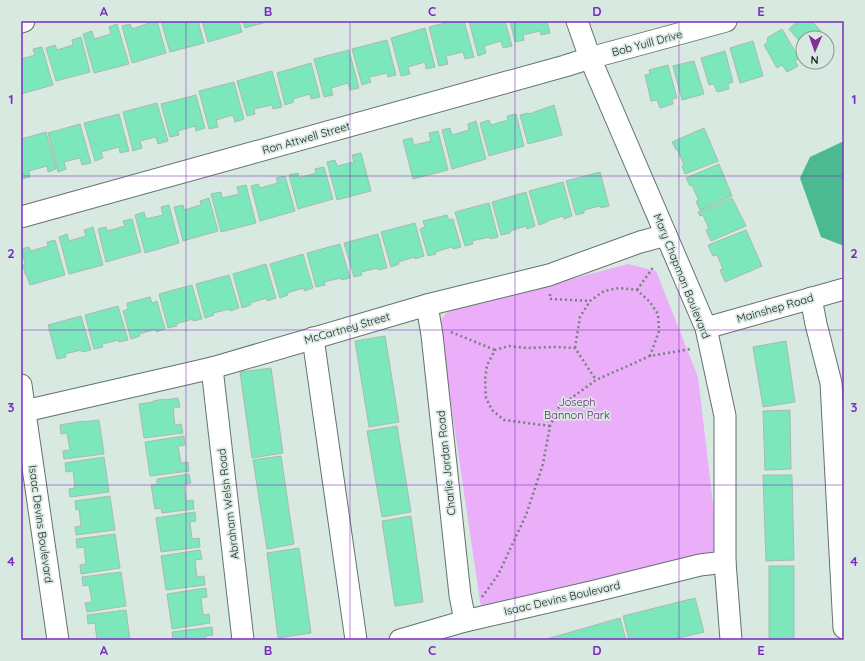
<svg xmlns="http://www.w3.org/2000/svg" width="865" height="661" font-family="Quicksand,sans-serif">
<style>
.green{fill:#eaaff8}
.water{fill:#4cba90}
.building{fill:#7be7bb;stroke:#a9bab2}
.lines{fill:none;stroke-linecap:round;stroke-linejoin:round}
.minor-casing{stroke:#63736c;stroke-width:23}
.path{stroke:#75807b;stroke-width:2.5;stroke-dasharray:2 3;stroke-linecap:butt}
.minor{stroke:#fff;stroke-width:21}
.grid{fill:none;stroke:#7b2cbf;stroke-width:1;stroke-opacity:0.55}
.labels{text-anchor:middle;stroke-width:3.5;stroke-linejoin:round;paint-order:stroke}
.street-label{font-size:11px;fill:#1c221f;stroke:#d7e9e1}
.park-label{font-size:11px;fill:#682177;stroke:#d7e9e1}
.neatline{fill:none;stroke:#7b2cbf;stroke-width:1.5}
.grid-label{font-size:13px;text-anchor:middle;font-weight:bold;fill:#7b2cbf}
</style>
<rect width="100%" height="100%" fill="#d7e9e1"/>
<path class="green" d="M628,264L656,271L698,377L719,555L482,614L439,323L447,312Z"/>
<path class="water" d="M844,141V246L821,237L800,178L810,157Z"/>
<g class="building">
<path d="M148,21H157L166,53L132,63L122,26L130,24L132,29L149,23Z"/>
<path d="M161,21H198L204,43L170,52Z"/>
<path d="M202,21H239L242,32L208,42Z"/>
<path d="M243,21H270L245,28Z"/>
<path d="M453,21H464L474,57L465,59L463,52L446,56L448,64L439,66L429,27Z"/>
<path d="M469,21H505L512,46L503,48L501,41L484,46L486,53L478,56Z"/>
<path d="M510,21H547L550,33L541,35L540,31L523,35L524,40L515,42Z"/>
<path d="M798,21H812L826,37L825,38H803V45L789,29Z"/>
<path d="M117,24L129,64L94,73L83,34L92,31L94,39L111,34L109,27Z"/>
<path d="M425,28L435,67L426,69L425,62L408,67L410,74L401,76L391,38Z"/>
<path d="M782,29L799,58L795,61L798,66L787,72L782,65L777,68L764,45L768,42L767,38Z"/>
<path d="M81,37L90,72L56,81L46,48L55,45L57,50L73,45L72,40Z"/>
<path d="M387,40L396,75L388,77L387,73L369,77L371,82L362,85L352,49Z"/>
<path d="M753,41L763,76L740,83L730,48Z"/>
<path d="M42,47L53,85L21,94V59L35,55L33,49Z"/>
<path d="M349,50L359,88L350,90L348,83L331,88L333,95L324,97L314,59Z"/>
<path d="M725,51L733,82L728,84L729,89L717,92L714,84L709,85L701,58Z"/>
<path d="M694,61L704,94L682,100L673,66Z"/>
<path d="M311,63L320,97L311,99L310,94L293,99L294,102L285,105L277,73Z"/>
<path d="M668,65L677,98L672,99L673,104L660,108L657,100L651,101L645,75L650,74L649,70Z"/>
<path d="M272,71L282,107L273,109L272,105L254,109L255,114L247,116L237,81Z"/>
<path d="M234,82L244,119L235,122L233,115L216,120L218,127L209,129L199,91Z"/>
<path d="M196,95L205,128L196,131L195,126L178,131L179,135L170,137L161,104Z"/>
<path d="M157,103L168,141L158,144L156,137L140,141L142,148L133,151L123,112Z"/>
<path d="M554,105L562,135L528,144L520,115L528,113L529,114Z"/>
<path d="M119,114L129,151L120,153L119,147L101,152L103,158L95,161L84,123Z"/>
<path d="M516,114L524,146L489,156L480,123L489,120L491,125L508,120L507,116Z"/>
<path d="M476,121L486,159L452,169L442,130L450,128L452,135L469,130L468,124Z"/>
<path d="M80,124L91,163L82,165L80,158L64,162L66,169L58,172L48,133Z"/>
<path d="M704,128L718,161L685,174L682,166L684,165L677,149L676,150L672,142Z"/>
<path d="M438,131L448,170L413,179L403,140L412,138L414,145L431,141L429,133Z"/>
<path d="M46,132L56,169L48,172L47,166L29,171L30,177L22,179L21,175V139Z"/>
<path d="M361,153L371,191L337,200L327,162L335,160L337,166L354,162L352,155Z"/>
<path d="M719,164L732,196L700,210L696,201H699L692,185L690,186L686,178Z"/>
<path d="M324,167L333,199L298,209L289,175L298,173L299,178L316,173L315,169Z"/>
<path d="M600,172L609,206L601,208L600,206L584,210V213L576,215L566,181Z"/>
<path d="M285,176L295,211L260,221L251,186L258,184L260,188L278,183L276,178Z"/>
<path d="M563,182L572,216L564,219L563,216L547,221V222L539,225L529,191Z"/>
<path d="M246,185L256,223L221,232L211,194L221,192L222,198L239,194L237,187Z"/>
<path d="M526,192L535,226L527,229L526,226L510,231V233L501,235L492,202Z"/>
<path d="M209,198L218,231L183,241L174,207L183,205L184,210L201,205L200,201Z"/>
<path d="M732,198L746,226L711,241L706,230L709,229L703,215L700,216L698,212Z"/>
<path d="M489,203L498,237L490,239L489,237L472,241L473,244L465,246L455,212Z"/>
<path d="M169,205L179,243L145,253L135,215L144,212L146,219L163,215L161,207Z"/>
<path d="M447,215L449,220L453,219L461,247L453,249L452,247L435,252L436,254L428,256L420,229L425,227L423,221Z"/>
<path d="M132,219L141,252L106,262L98,229L106,227L107,231L125,226L123,221Z"/>
<path d="M415,223L424,256L415,259V257L398,262L399,264L391,267L381,232Z"/>
<path d="M93,227L103,265L69,274L59,237L67,234L69,241L86,236L84,230Z"/>
<path d="M746,230L762,266L725,282L720,270L723,269L717,255L713,256L708,245Z"/>
<path d="M378,234L387,268L378,270V268L361,272L362,275L354,277L344,243Z"/>
<path d="M55,240L65,275L30,285L26,274H25L23,265L25,264L21,249L29,247L31,251L48,246L47,242Z"/>
<path d="M340,244L350,278L341,280V278L324,282L325,285L316,287L307,253Z"/>
<path d="M303,254L313,288L304,291V288L287,293L288,295L280,298L270,264Z"/>
<path d="M266,264L276,298L267,301V298L250,303L251,305L242,308L233,274Z"/>
<path d="M229,275L239,308L230,311V309L213,313L214,315L205,318L196,284Z"/>
<path d="M192,285L202,319L193,321V319L176,324L177,326L168,328L159,294Z"/>
<path d="M150,297L152,303L157,301L165,329L156,332V329L139,334L140,336L131,339L123,311L128,309L127,303Z"/>
<path d="M118,306L128,340L119,342V340L102,344L103,347L94,349L85,315Z"/>
<path d="M81,316L91,350L82,352L81,350L65,354L66,357L57,359L48,325Z"/>
<path d="M385,336L399,422L369,427L355,341Z"/>
<path d="M786,341L795,402L763,407L753,347Z"/>
<path d="M271,368L283,453L252,458L240,372Z"/>
<path d="M178,398L180,407L173,408L175,425L181,424L183,433L144,438L139,404L153,402V401L164,399V400Z"/>
<path d="M790,410L791,469L765,470L763,411Z"/>
<path d="M99,420L104,454L64,459L63,451L70,450L67,433L61,434L60,425L83,421V422Z"/>
<path d="M397,426L411,512L382,517L367,431Z"/>
<path d="M184,436L185,445L178,446L181,463L188,462L189,471L150,476L145,442Z"/>
<path d="M281,456L294,544L267,549L253,460Z"/>
<path d="M104,457L109,492L70,497L69,489L75,488L73,471L66,472L65,463Z"/>
<path d="M189,474L191,483L184,484L186,501L193,500L194,509L162,513L161,508L155,509L151,485L157,484V479Z"/>
<path d="M763,475H792L794,560L766,561Z"/>
<path d="M110,496L115,530L76,535L75,527L81,526L79,509L76,510L75,501Z"/>
<path d="M195,512L196,521L190,522L192,539L199,538L200,547L161,552L156,518Z"/>
<path d="M411,516L423,602L395,606L382,521Z"/>
<path d="M115,534L120,568L81,574L80,565L86,564L84,547L77,548L76,539Z"/>
<path d="M299,548L311,633L278,638L267,553Z"/>
<path d="M200,550L202,559L195,560L197,577L204,576L205,585L166,590L161,556Z"/>
<rect x="769" y="566" width="25" height="74"/>
<path d="M121,572L126,606L87,612L85,603L92,602L89,585L83,586L82,577Z"/>
<path d="M206,588L207,597L201,598L203,615L209,614L210,623L172,629L167,594Z"/>
<path d="M695,598L704,632L671,640H629L623,616Z"/>
<path d="M126,610L130,640H97L95,623L88,624L87,615Z"/>
<path d="M620,618L626,640H543Z"/>
<path d="M212,627L213,635L206,636V640H173L172,632Z"/>
</g>
<g class="lines">
<defs>
<g id="minor">
<path d="M577,21L590,58L706,328L725,416V562L731,640"/>
<path d="M21,22L24,21"/>
<path d="M21,217L565,66L590,58L726,21"/>
<path d="M811,298L816,324L831,383L844,628"/>
<path d="M427,305L432,335L460,595L465,621"/>
<path d="M706,328L844,289"/>
<path d="M313,338L356,640"/>
<path d="M212,368L243,640"/>
<path d="M21,385L58,640"/>
<path d="M25,411L212,368L427,305L549,275L640,242L644,241L666,235"/>
<path d="M400,640L465,621L591,592L700,565L725,562"/>
</g>
</defs>
<use href="#minor" class="minor-casing"/>
<g class="path">
<path d="M637,290L654,266"/>
<path d="M550,294V299L590,301"/>
<path d="M451,332L495,350"/>
<path d="M575,348L580,317L590,301L604,291L619,288L637,290L650,302L658,314L659,331L650,356"/>
<path d="M550,426L504,420L492,410L486,398L485,380L487,365L495,350L509,346L527,348L553,347L575,348L596,380"/>
<path d="M482,597L498,575L526,515L543,464L550,426L559,407L596,380L650,356L691,349"/>
</g>
<use href="#minor" class="minor"/>
</g>
<path class="grid" d="M186,21V640M350,21V640M515,21V640M679,21V640M21,176H844M21,330H844M21,485H844"/>
<g class="labels">
<g class="street-label">
<text transform="translate(647 43) rotate(-15)" y="4">Bob Yuill Drive</text>
<text transform="translate(306 138) rotate(-16)" y="4">Ron Attwell Street</text>
<text transform="translate(682 276) rotate(68)" y="4">Mary Chapman Boulevard</text>
<text transform="translate(775 308) rotate(-16)" y="4">Mainshep Road</text>
<text transform="translate(347 328) rotate(-16)" y="4">McCartney Street</text>
<text transform="translate(446 463) rotate(-96)" y="4">Charlie Jordan Road</text>
<text transform="translate(228 504) rotate(-97)" y="4">Abraham Welsh Road</text>
<text transform="translate(41 524) rotate(82)" y="4">Isaac Devins Boulevard</text>
<text transform="translate(562 598) rotate(-13)" y="4">Isaac Devins Boulevard</text>
</g>
<g class="park-label">
<text x="577" y="406">Joseph<tspan x="577" dy="13">Bannon Park</tspan></text>
</g>
</g>
<rect width="865" height="661" fill="none" stroke="#d7e9e1" stroke-width="44"/>
<g transform="translate(815 50) rotate(182)"><circle r="19" fill="#d7e9e1" stroke="#8c9993"/>
<path d="M0-3L7 15L0 10L-7 15Z" fill="#852c98"/>
<text y="-6" font-size="11" font-weight="bold" text-anchor="middle" fill="#1c221f">N</text>
</g>
<rect x="22" y="22" width="821" height="617" class="neatline"/>
<g class="grid-label">
<text x="104" y="16">A</text>
<text x="268" y="16">B</text>
<text x="432" y="16">C</text>
<text x="597" y="16">D</text>
<text x="761" y="16">E</text>
<text x="11" y="104">1</text>
<text x="854" y="104">1</text>
<text x="11" y="258">2</text>
<text x="854" y="258">2</text>
<text x="11" y="412">3</text>
<text x="854" y="412">3</text>
<text x="11" y="566">4</text>
<text x="854" y="566">4</text>
<text x="104" y="655">A</text>
<text x="268" y="655">B</text>
<text x="432" y="655">C</text>
<text x="597" y="655">D</text>
<text x="761" y="655">E</text>
</g>
</svg>
